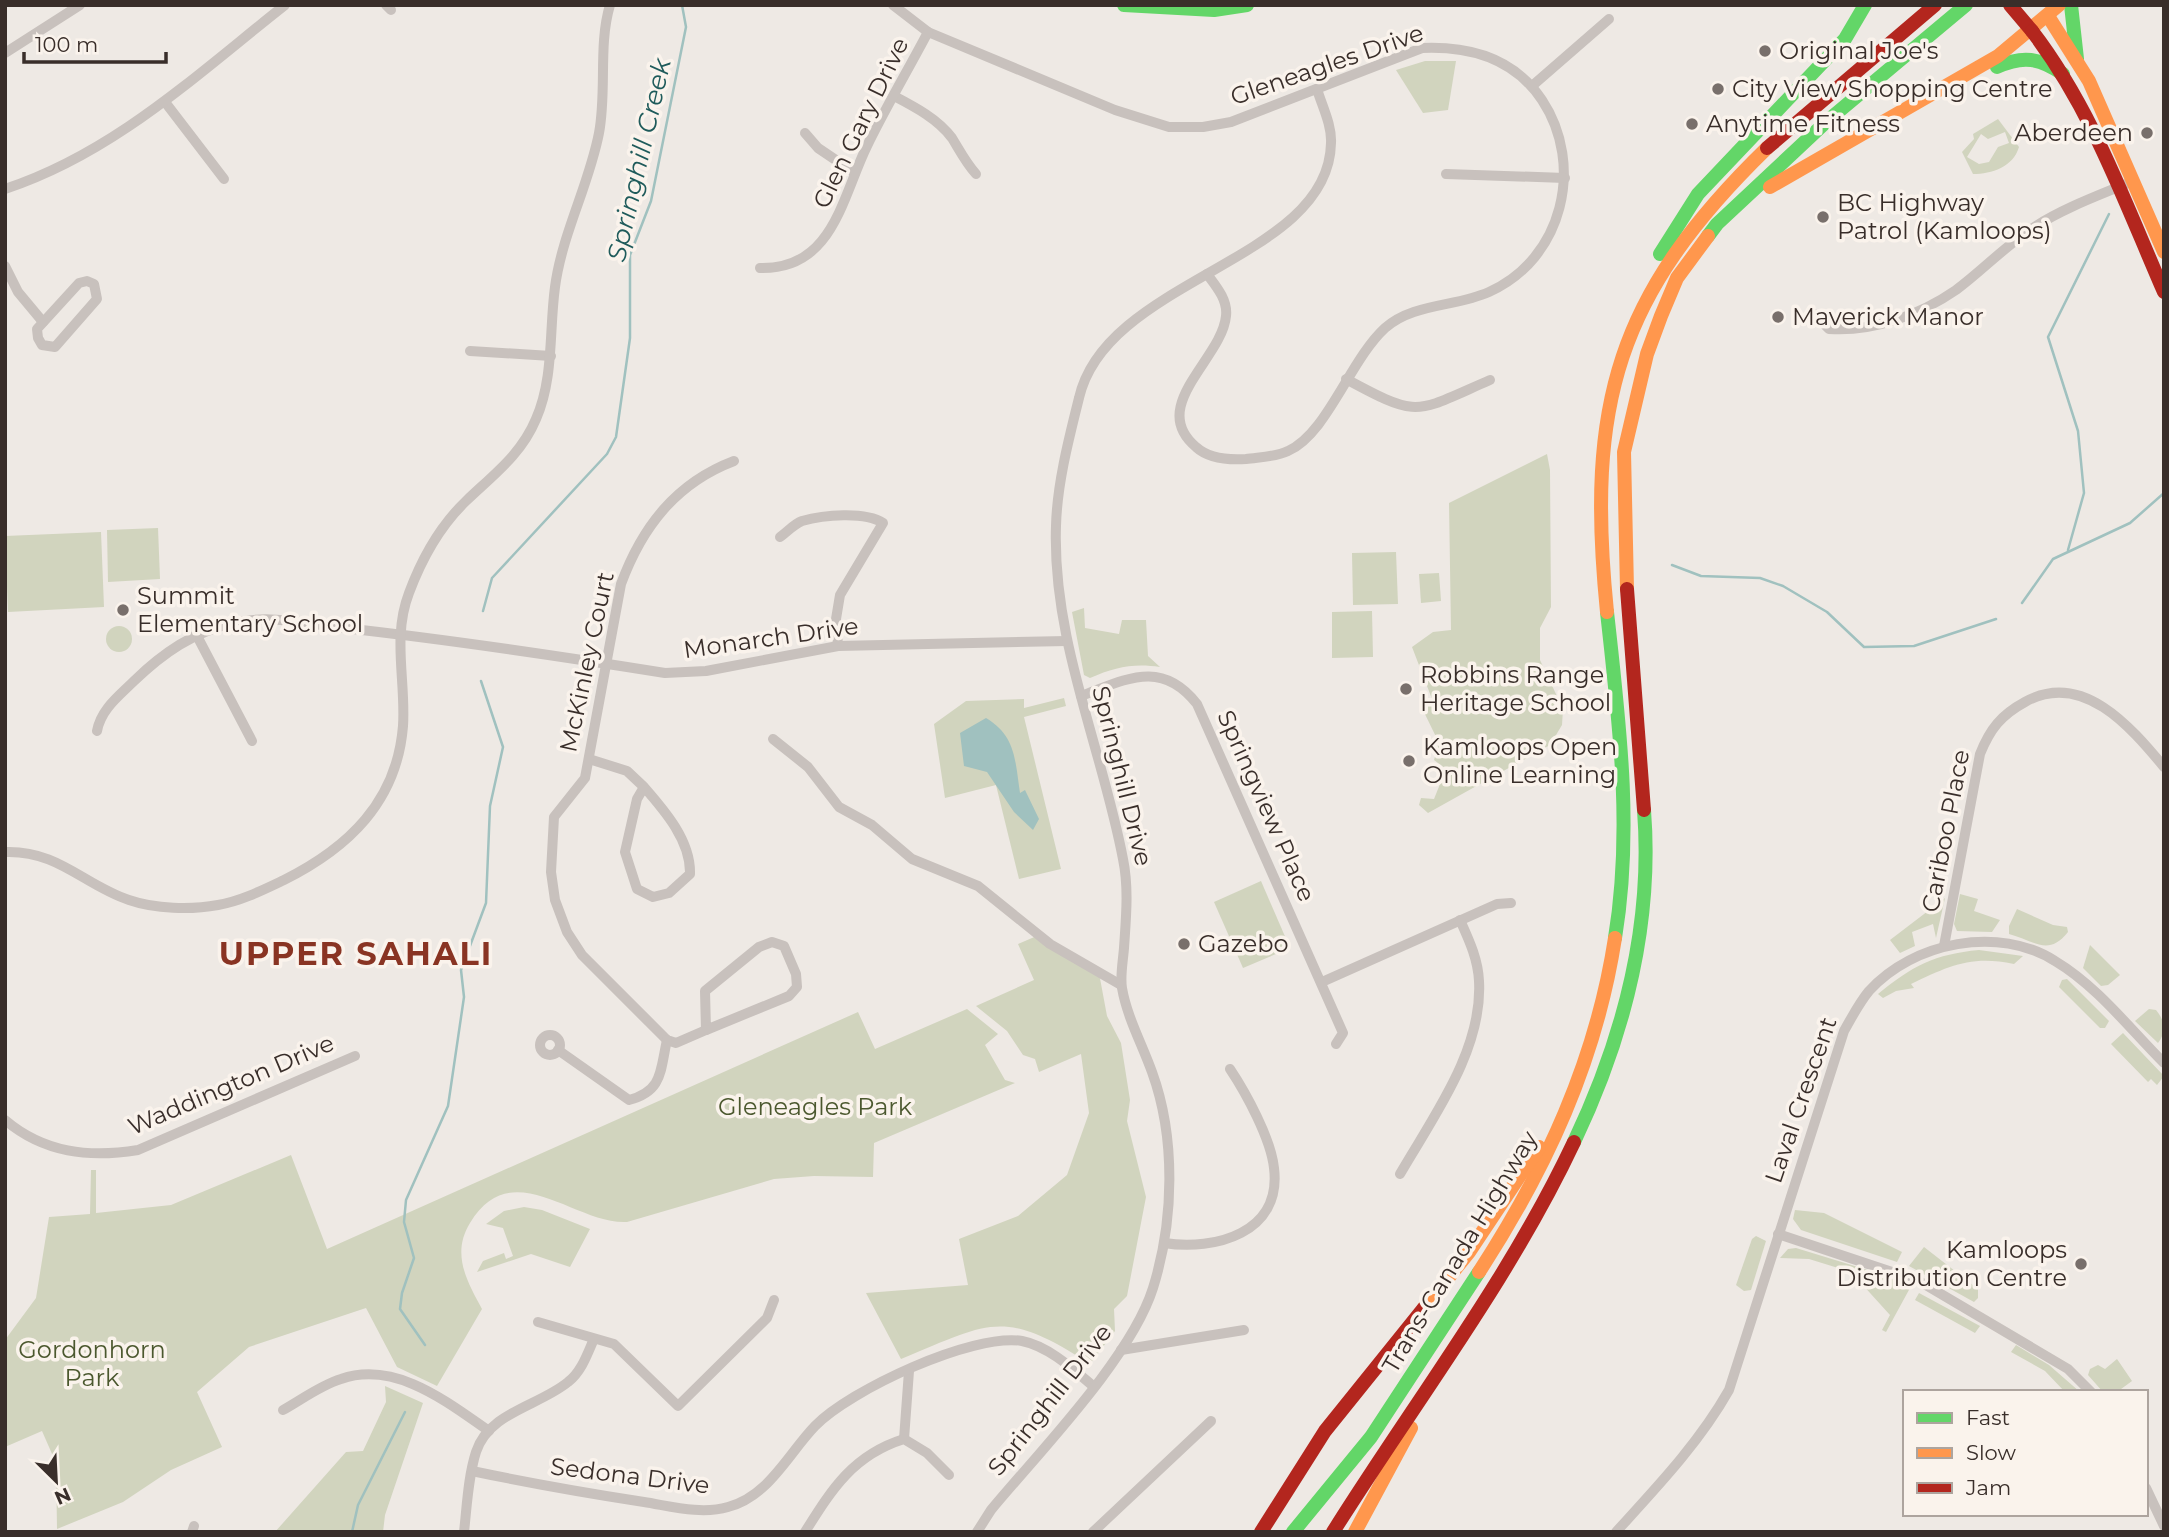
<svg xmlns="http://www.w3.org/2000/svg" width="2169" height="1537" font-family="Montserrat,sans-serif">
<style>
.green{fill:#d1d4be;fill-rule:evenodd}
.water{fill:#a0c1bf}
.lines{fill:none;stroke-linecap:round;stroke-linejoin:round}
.stream{stroke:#a0c1bf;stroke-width:2.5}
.street{stroke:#c8c1bd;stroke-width:10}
.fast{stroke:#63d668;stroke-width:14}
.slow{stroke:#ff974d;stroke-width:14}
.jam{stroke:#b3261e;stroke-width:14}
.poi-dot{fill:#786f6b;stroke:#faf3ec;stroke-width:2.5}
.labels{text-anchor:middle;stroke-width:7;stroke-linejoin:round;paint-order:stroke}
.poi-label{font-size:24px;fill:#392e2a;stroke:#faf3ec;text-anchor:start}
.street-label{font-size:24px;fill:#392e2a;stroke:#faf3ec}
.park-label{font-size:24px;fill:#4b582e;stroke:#faf3ec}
.water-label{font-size:26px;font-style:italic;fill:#1f5b5b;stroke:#faf3ec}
.district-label{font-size:32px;font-weight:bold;letter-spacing:2px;fill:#893423;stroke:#faf3ec}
</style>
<rect width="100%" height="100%" fill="#eee9e4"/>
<g class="green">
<path d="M1425,61H1456L1448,110L1423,113L1396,70Z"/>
<path d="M1998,119L2019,147C2013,167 1992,174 1973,174L1962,152L1974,139L1973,134ZM2005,132L2009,143L1998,147L1989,162L1979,164L1967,157L1981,134L1988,139Z"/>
<path d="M1547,454L1550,470L1551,607L1540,628V660L1563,709L1562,725L1550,745L1428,813L1419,805L1421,798L1434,799L1446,769L1434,760L1439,743L1422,708L1432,699L1412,647L1433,632L1451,630L1449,503Z"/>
<path d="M158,528L160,579L108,582L107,530Z"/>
<path d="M101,532L104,607L8,612L5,536Z"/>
<path d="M1396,552L1398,604L1353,605L1352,553Z"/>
<path d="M1439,573L1441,601L1421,603L1419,574Z"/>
<path d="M1084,608L1085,628L1119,634L1122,620H1146L1148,656L1160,667C1134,663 1115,667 1090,678L1084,675L1072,612Z"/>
<path d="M1372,611L1373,657L1332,658V612Z"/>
<circle cx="119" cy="639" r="13"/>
<path d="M1064,698L1066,706L1024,717L1061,869L1019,879L996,785L945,798L934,724L966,701L1024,699V708Z"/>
<path d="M1261,881L1290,948L1243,968L1214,902Z"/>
<path d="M1960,894L1978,899L1974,911L2000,920L1992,932L1957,931L1954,924Z"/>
<path d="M1945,898L1936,938L1933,924L1912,932L1915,946L1900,953L1890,940Z"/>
<path d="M2017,909L2053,925L2067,927L2068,932C2048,957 2035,941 2009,934V926Z"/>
<path d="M1039,935L1099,973L1107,1016L1121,1043L1130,1100L1127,1121L1146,1197L1127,1296L1114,1309L1115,1331L1090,1364C1003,1308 991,1322 901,1359L866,1293L968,1285L959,1239L1018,1216L1067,1175L1089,1113L1081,1054L1039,1072L1035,1059L1023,1055L1007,1031L976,1006L1034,980L1018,944Z"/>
<path d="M2090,945L2120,975L2108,985L2101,986L2083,968Z"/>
<path d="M1979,950L2023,956L2014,964C1971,955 1949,966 1911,984L1914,988L1896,991L1883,998L1878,994C1912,966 1935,954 1979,950Z"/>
<path d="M2067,979L2109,1021L2105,1028H2100L2059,987L2062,980Z"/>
<path d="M967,1009L998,1034L985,1045L1005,1080L1015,1083L874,1143L873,1177L814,1176L774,1179L627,1222C575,1225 512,1153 470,1223C451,1254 467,1281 482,1309L437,1386L397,1367L366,1308L249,1347L197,1392L222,1447L171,1470L123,1502L57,1529L56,1463L42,1431L5,1447V1340L36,1298L49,1217L90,1214L91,1170H96V1213L171,1205L291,1155L327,1249L858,1012L875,1049Z"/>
<path d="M2149,1009L2156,1010C2165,1021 2167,1031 2158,1043L2135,1021Z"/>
<path d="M2123,1033L2164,1076L2157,1085L2151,1079L2148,1082L2111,1044Z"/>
<path d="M524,1207L542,1210L590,1229L570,1267L531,1254L477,1272L483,1261L504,1253L506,1259L513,1256L503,1228L486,1224L504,1211Z"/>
<path d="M1795,1210L1824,1213L1902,1252L1897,1262L1801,1230L1793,1219Z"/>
<path d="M1756,1236L1766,1241L1751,1290L1744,1291L1736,1285L1752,1239Z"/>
<path d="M1924,1247L1978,1289V1298L1974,1302L1909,1266Z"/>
<path d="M1796,1248L1884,1275L1910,1288L1886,1332L1882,1330L1890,1315L1851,1272L1809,1259L1780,1258L1788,1249Z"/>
<path d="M1919,1293L1980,1326L1975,1333L1915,1300Z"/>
<path d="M2016,1345L2049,1365L2080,1392H2065L2045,1371L2011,1352Z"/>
<path d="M2117,1359L2132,1381L2117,1392H2103L2088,1375L2090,1369L2098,1365L2105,1369Z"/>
<path d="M385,1386L423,1403L385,1515L383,1532H275L346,1452L363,1451L386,1402Z"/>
</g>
<path class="water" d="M986,718C1016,736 1015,760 1020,793L1025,790L1039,819L1033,830L1014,812L987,772L964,766L960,733Z"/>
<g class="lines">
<g class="stream">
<path d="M2068,550L2084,493L2078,431L2048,337L2109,214"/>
<path d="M1672,565L1701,576L1760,578L1783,586L1827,612L1864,647L1914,646L1996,619"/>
<path d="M2022,603L2053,559L2130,523L2164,493"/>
<path d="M483,611L492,578L607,454L616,437L630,338V255L651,201L686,27L682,5"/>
<path d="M425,1345L400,1309L402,1293L414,1258L404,1222L406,1200L448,1106L464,997L461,970L486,903L490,806L503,747L481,681"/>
<path d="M352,1532L358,1505L405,1412"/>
</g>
<g class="street">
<path d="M386,5L391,10"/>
<path d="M893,5L928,32L1115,110L1169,127H1203L1231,122L1422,48C1469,46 1514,58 1542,100C1585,165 1563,259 1489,292C1456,307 1413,303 1385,328C1350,360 1327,434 1288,451C1276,457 1259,457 1246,459C1230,460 1209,459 1196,447C1147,406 1222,359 1226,316C1228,300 1216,286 1207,274"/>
<path d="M5,53L80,5"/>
<path d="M1532,86L1609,19"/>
<path d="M894,96C915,107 938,119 952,138C960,151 966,163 976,174"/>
<path d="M165,102L224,179"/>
<path d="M805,133L818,148L855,173"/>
<path d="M1446,174L1565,178"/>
<path d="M5,189C114,153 196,75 285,5"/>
<path d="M5,266L18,292L43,322"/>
<path d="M760,268C833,270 842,197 867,146C886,107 908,70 928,32"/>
<path d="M87,281L94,284L97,299L55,347L42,345L38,338L37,329L79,283Z"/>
<path d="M1814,314L1829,329C1873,332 1920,315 1956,290C1983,270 2007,244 2036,226C2066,207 2100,195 2133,181"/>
<path d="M470,351L551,356"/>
<path d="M1346,379C1420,419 1414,413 1490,380"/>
<path d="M780,537C787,532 794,524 802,521C823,515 865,511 883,523L840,595L836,619L838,646"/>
<path d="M196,634L252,741"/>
<path d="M1081,696C1125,680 1161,658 1197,704L1343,1033L1336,1044"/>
<path d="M97,731C101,709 119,696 134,681C163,653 193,632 233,623C269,614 309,624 344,628C452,640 559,656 665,673L706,671L838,646L1067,641"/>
<path d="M773,739L808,767L839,807L872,825L912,859L978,886L1050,944L1121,985"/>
<path d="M589,759L627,771L644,787L637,799L625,852L637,889L653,897L669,893L690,874C691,841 665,811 644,787"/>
<path d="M5,852C58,850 84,885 129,900C155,909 191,910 218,905C241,901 263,890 284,880C348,848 397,802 403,726C406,681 392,637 409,593C422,558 439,527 466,501C493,475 521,455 536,419C554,378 549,331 555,287C562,234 589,185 599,133C607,91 598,45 610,5"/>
<path d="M772,942L784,946L796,974L797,987L789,996L706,1030L705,991L759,947Z"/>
<path d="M1944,946L1980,754C1990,729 2001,715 2025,702C2082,670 2130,726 2164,767"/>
<path d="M1322,982L1497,904L1511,903"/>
<path d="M706,1030L676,1043L667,1040L582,955L567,932L555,900L551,872L554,817L585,778L621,584C642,527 676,483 734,461"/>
<circle cx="550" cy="1045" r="10"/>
<path d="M558,1050L629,1100C663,1091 660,1071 667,1040"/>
<path d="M5,1120C44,1153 89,1158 138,1150L355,1056"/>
<path d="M1400,1174C1433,1117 1483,1050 1479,981C1478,959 1469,940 1460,920"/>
<path d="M1778,1234L1919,1281L2068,1369L2091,1392"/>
<path d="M1164,1243C1215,1251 1282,1233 1274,1168C1271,1139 1246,1093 1230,1069"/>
<path d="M538,1322L614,1344L678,1406L767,1318L774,1300"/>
<path d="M1121,1350L1244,1330"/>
<path d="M283,1410C301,1400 321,1385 341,1379C395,1360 447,1402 489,1431"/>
<path d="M904,1439L909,1371"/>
<path d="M472,1471C529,1483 586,1493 644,1502C670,1506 701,1515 728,1507C769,1496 788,1454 815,1426C850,1390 972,1333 1022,1341C1048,1346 1073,1369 1093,1386"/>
<path d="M2146,1488L2164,1526"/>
<path d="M192,1532L194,1526"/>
<path d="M464,1532C467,1506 468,1477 476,1452C489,1412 539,1406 568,1382C581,1372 587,1355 593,1341"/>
<path d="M805,1532C832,1489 853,1455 904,1439L927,1453L949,1475"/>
<path d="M977,1532L991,1510C1039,1452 1131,1358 1153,1288C1174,1221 1176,1138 1152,1072C1142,1044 1127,1017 1122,988C1120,976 1123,961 1124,948C1126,918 1129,888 1123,859C1102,748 1052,640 1056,526C1057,484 1069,438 1079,398C1106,278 1329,261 1331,143C1332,125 1322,106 1317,89"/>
<path d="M1093,1532L1211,1421"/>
<path d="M1616,1532C1657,1487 1699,1443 1729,1390L1844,1031C1852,1017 1859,1003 1869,991C1913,942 1999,925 2055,961C2097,986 2130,1029 2164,1063"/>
</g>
<g class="fast">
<path d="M1124,5L1214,10L1247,5"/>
<path d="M2071,5L2077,59"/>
<path d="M1997,67C2023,55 2040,58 2063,74"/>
<path d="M1708,236L1717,224L1826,122L1966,5"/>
<path d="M1660,254L1698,194L1845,39L1865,5"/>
<path d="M1607,612C1619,721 1633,829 1615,938"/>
<path d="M1574,1142C1623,1039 1653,925 1644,810"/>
<path d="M1293,1532L1371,1437L1479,1272"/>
</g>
<g class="slow">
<path d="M2048,16L2089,81L2164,252"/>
<path d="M1770,187L1998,56L2059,5"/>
<path d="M1627,589L1624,452L1647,354L1661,316L1677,278L1708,236"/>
<path d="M1607,612C1586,404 1616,295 1767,148"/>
<path d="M1479,1272C1546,1169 1596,1061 1615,938"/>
<path d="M1424,1308L1469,1252L1539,1147"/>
<path d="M1355,1532L1411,1428"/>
</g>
<g class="jam">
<path d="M2010,5L2032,31"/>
<path d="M2032,31C2092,109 2125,203 2164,292"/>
<path d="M1767,148L1935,5"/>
<path d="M1627,589L1644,810"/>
<path d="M1261,1532L1325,1431L1424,1308"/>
<path d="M1333,1532C1414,1403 1509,1280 1574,1142"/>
</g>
</g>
<g class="poi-dot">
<circle cx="1765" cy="51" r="7"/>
<circle cx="1718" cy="89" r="7"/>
<circle cx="1692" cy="124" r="7"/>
<circle cx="2147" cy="133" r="7"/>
<circle cx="1823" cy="217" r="7"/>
<circle cx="1778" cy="317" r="7"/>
<circle cx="123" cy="610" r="7"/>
<circle cx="1406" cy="689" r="7"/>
<circle cx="1409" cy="761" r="7"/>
<circle cx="1184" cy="944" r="7"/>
<circle cx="2081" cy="1264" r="7"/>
</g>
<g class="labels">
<g class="poi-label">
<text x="1779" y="59">Original Joe's</text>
<text x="1732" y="97">City View Shopping Centre</text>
<text x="1706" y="132">Anytime Fitness</text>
<text x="2133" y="141" text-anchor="end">Aberdeen</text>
<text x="1837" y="211">BC Highway<tspan x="1837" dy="28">Patrol (Kamloops)</tspan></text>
<text x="1792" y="325">Maverick Manor</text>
<text x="137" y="604">Summit<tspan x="137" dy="28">Elementary School</tspan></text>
<text x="1420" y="683">Robbins Range<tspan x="1420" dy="28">Heritage School</tspan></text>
<text x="1423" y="755">Kamloops Open<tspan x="1423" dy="28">Online Learning</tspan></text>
<text x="1198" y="952">Gazebo</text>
<text x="2067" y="1258" text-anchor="end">Kamloops<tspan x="2067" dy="28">Distribution Centre</tspan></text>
</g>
<g class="street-label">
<text transform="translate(1327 65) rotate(-19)" y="8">Gleneagles Drive</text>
<text transform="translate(861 123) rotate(-64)" y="8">Glen Gary Drive</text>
<text transform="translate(771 638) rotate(-8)" y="8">Monarch Drive</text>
<text transform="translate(587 662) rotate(-78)" y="8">McKinley Court</text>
<text transform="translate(1122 776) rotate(76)" y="8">Springhill Drive</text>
<text transform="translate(1266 806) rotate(66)" y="8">Springview Place</text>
<text transform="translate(1946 831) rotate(-79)" y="8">Cariboo Place</text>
<text transform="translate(231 1085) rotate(-23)" y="8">Waddington Drive</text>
<text transform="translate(1801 1100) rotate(-71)" y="8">Laval Crescent</text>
<text transform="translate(1460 1252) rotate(-59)" y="8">Trans-Canada Highway</text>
<text transform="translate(1050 1400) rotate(-52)" y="8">Springhill Drive</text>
<text transform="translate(630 1476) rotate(7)" y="8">Sedona Drive</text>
</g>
<g class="park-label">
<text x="815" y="1115">Gleneagles Park</text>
<text x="92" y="1358">Gordonhorn<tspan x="92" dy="28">Park</tspan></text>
</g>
<g class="water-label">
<text transform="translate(639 160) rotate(-77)" y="9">Springhill Creek</text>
</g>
<g class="district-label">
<text x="356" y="965">UPPER SAHALI</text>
</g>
</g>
<rect width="2169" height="1537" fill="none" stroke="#392e2a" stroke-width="14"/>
<rect x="1903" y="1390" width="245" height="126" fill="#faf3ec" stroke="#ada49e" stroke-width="2"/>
<rect x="1917" y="1413" width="35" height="10" fill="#63d668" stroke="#ada49e" stroke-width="2"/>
<text x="1966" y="1425" font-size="21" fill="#392e2a">Fast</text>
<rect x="1917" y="1448" width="35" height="10" fill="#ff974d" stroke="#ada49e" stroke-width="2"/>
<text x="1966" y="1460" font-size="21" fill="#392e2a">Slow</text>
<rect x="1917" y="1483" width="35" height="10" fill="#b3261e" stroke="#ada49e" stroke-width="2"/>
<text x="1966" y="1495" font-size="21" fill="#392e2a">Jam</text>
<g transform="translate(56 1481) rotate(156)" stroke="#faf3ec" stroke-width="5" paint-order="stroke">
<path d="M0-5L12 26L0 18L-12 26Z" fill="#392e2a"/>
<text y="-10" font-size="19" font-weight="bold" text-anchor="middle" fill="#392e2a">N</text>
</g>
<path d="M24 52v10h142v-10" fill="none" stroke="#392e2a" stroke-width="3.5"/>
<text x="35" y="52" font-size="21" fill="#392e2a" stroke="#faf3ec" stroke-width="5" paint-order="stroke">100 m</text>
</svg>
